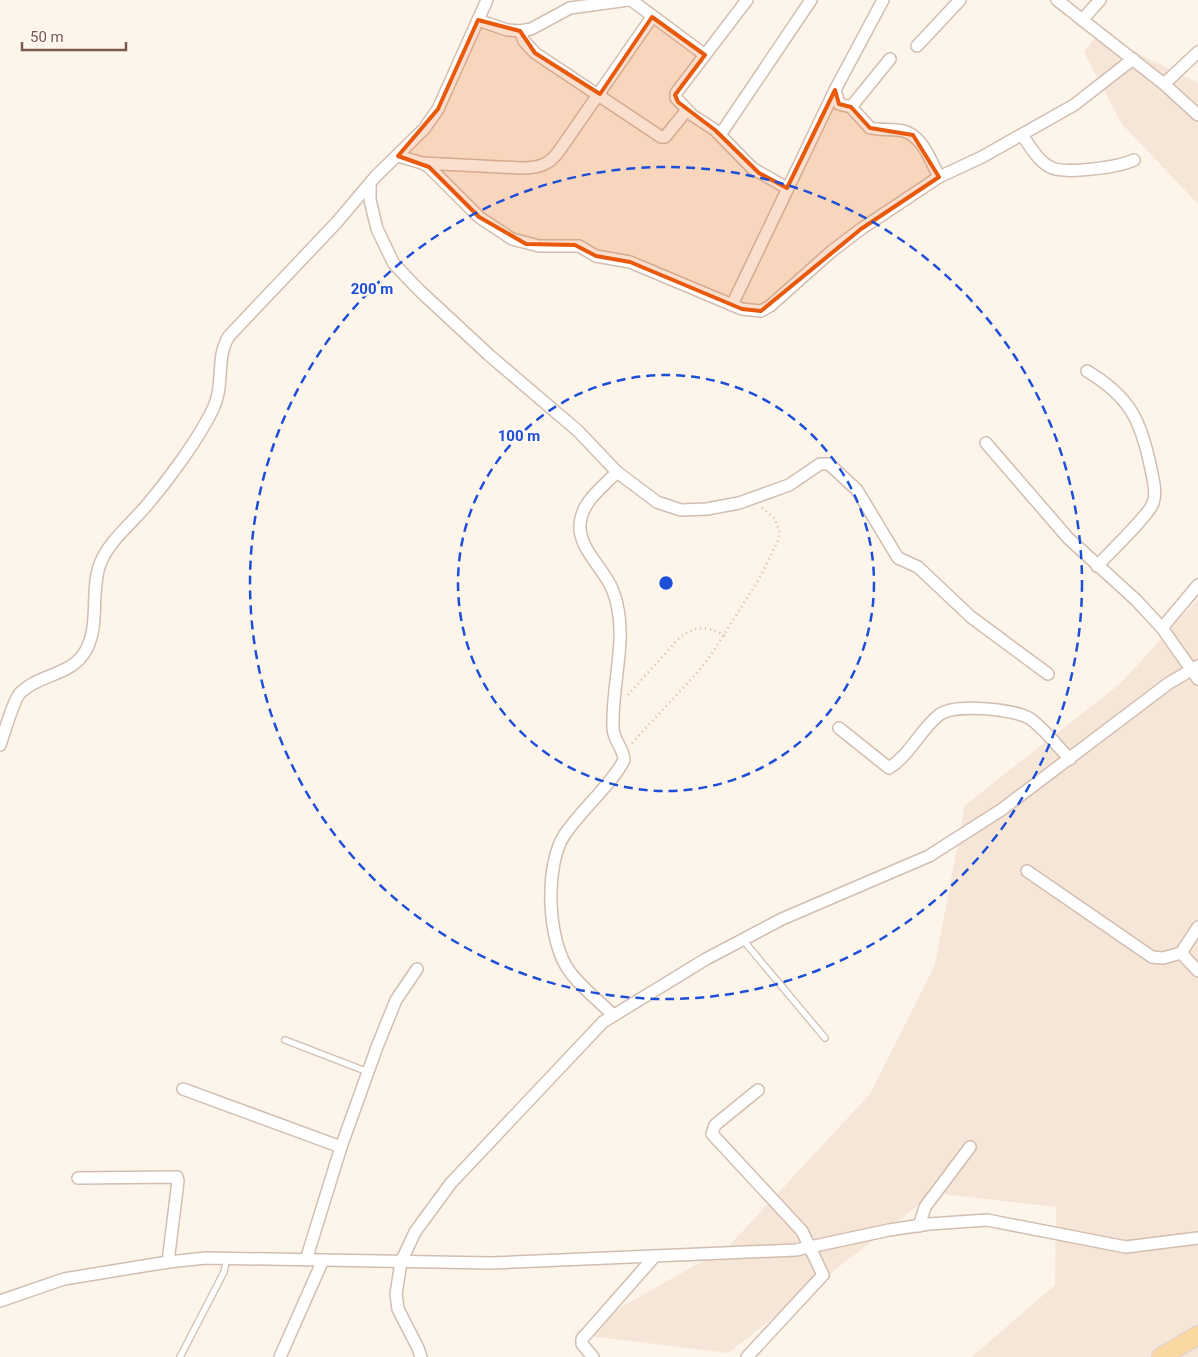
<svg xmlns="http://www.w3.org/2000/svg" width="1198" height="1357" font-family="Roboto,sans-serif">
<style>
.residential{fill:#f5e6d8}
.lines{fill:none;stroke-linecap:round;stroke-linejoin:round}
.lane-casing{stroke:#d2beb1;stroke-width:8}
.street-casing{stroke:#d2beb1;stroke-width:14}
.primary-casing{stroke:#d9d1cd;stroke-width:20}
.path{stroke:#d8b6a3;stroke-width:2.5;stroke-dasharray:1 4;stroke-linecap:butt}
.lane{stroke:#fff;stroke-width:5.5}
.street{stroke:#fff;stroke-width:11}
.primary{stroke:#fbd7a2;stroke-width:18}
.marked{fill:#e8590c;fill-opacity:0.2;stroke:#e8590c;stroke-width:4;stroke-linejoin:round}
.ring{fill:none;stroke:#1d4ed8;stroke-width:2.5;stroke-dasharray:9 6}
.centre{fill:#1d4ed8;stroke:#fff9f1;stroke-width:2.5}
.ring-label{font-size:15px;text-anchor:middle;font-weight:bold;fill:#1d4ed8;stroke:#fff9f1;stroke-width:5;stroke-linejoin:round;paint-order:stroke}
</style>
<rect width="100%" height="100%" fill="#fdf5ea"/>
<g class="residential">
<path d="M1098,34L1198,83V204L1122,124L1084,52Z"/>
<path d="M1198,599V1357H972L1055,1285L1056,1207L934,1193L728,1353L573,1334L728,1247L870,1094L935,965L965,805L1120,684Z"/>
</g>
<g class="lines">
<defs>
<g id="lane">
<path d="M743,940L825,1038"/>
<path d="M285,1040L368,1072"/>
<path d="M180,1357L224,1272L227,1258"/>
</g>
<g id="street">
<path d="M631,0L705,55"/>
<path d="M747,0L676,93V98L692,115L715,130L752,168L787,188"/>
<path d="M1057,0L1164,84L1198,115"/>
<path d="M478,20L507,30L520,31L531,29L570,8L628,0"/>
<path d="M1082,20L1100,0"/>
<path d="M520,31L524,41L535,53L661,137H665L687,110"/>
<path d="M917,46L960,0"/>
<path d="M1164,84L1198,52"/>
<path d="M835,90L839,104L851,107L870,128C879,130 888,129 897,130C921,131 930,159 939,177"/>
<path d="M851,107L890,59"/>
<path d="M720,135L811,0"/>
<path d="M1022,135C1030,146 1038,161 1050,167C1064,175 1119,167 1134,160"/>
<path d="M398,156L422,163L429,167L479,217L512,239L539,246H579L596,256L630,262L742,309L761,311L770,306L832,251L861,229L939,177L982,157L1074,105L1133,59"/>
<path d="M422,163L521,168C539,168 549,165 559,151L652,17"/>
<path d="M370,184V200L377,229L394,264L420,291L489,355L578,431L617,472L657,502L681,510L707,509L739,503L789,485L820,464H829L857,490L898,558L918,567L971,617L1048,674"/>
<path d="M732,305L835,90L883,0"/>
<path d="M1087,371C1130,397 1141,420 1151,469C1153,480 1157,492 1153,503C1149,515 1108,554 1097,566"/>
<path d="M986,443L1068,538L1136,600L1162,628L1198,679"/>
<path d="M1162,628L1198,585"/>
<path d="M839,728L889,768C909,756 920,730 939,715C954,703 1013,709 1029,718C1044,728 1057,746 1070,759"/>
<path d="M0,745C4,734 14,698 21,692C41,673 72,676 86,650C100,625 90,591 100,564C108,542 131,524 147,505C169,479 198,440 213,409C225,385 215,358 229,336L337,222L376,176L424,129L438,109L487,0"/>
<path d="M1027,871L1152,957L1163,958L1181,953"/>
<path d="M1198,927L1181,953L1198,971"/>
<path d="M613,1015C599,1001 582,988 570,972C547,942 544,865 565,834C581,810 612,784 624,760C624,749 613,740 613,728C611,683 630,635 613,591C605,569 578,549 580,524C582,501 602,488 617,472"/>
<path d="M183,1089L341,1147"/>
<path d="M78,1178L177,1177L178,1181L168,1262"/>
<path d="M919,1226L925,1207L970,1147"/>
<path d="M306,1260L341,1147L377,1047L396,1000L417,969"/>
<path d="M0,1301L64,1279L168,1262L206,1258L491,1263L796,1250L889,1230L929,1224L987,1220L1126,1247L1198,1238"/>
<path d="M280,1357L323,1260"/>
<path d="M421,1357L418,1348L398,1309L396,1294L401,1262L415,1232L451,1183L603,1022L706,959L782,919L929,856L1001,810L1169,683L1198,666"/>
<path d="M593,1357L582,1344V1339L655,1256"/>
<path d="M747,1357L823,1275L802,1231L712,1134L715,1125L758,1090"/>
</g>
<path id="primary" d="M1161,1357L1198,1335"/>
</defs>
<use href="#lane" class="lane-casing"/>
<use href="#street" class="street-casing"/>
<use href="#primary" class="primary-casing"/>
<g class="path">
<path d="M628,695L680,637C697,625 708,626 725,636"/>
<path d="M632,743L696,674L711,655L759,579L777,543L780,533L775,519L761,507"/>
</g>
<use href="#lane" class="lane"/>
<use href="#street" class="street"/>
<use href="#primary" class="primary"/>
</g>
<path class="marked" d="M652,17L705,55L675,95L678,102L715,130L759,173L787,188L835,90L839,104L851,107L870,128L913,135L939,177L861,229L761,311L742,309L630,262L596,256L575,245L526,244L479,217L429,167L398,156L438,109L478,20L520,31L535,53L600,94Z"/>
<g class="ring">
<circle cx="666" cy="583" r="208"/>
<circle cx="666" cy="583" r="416"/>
</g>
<circle cx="666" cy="583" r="8" class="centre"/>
<g class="ring-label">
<text x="372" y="294">200 m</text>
<text x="519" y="441">100 m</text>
</g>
<path d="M22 42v8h104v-8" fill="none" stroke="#795a4c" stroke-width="2.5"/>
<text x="30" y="42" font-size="15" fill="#795a4c" stroke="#fff9f1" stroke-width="4" paint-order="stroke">50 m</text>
</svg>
